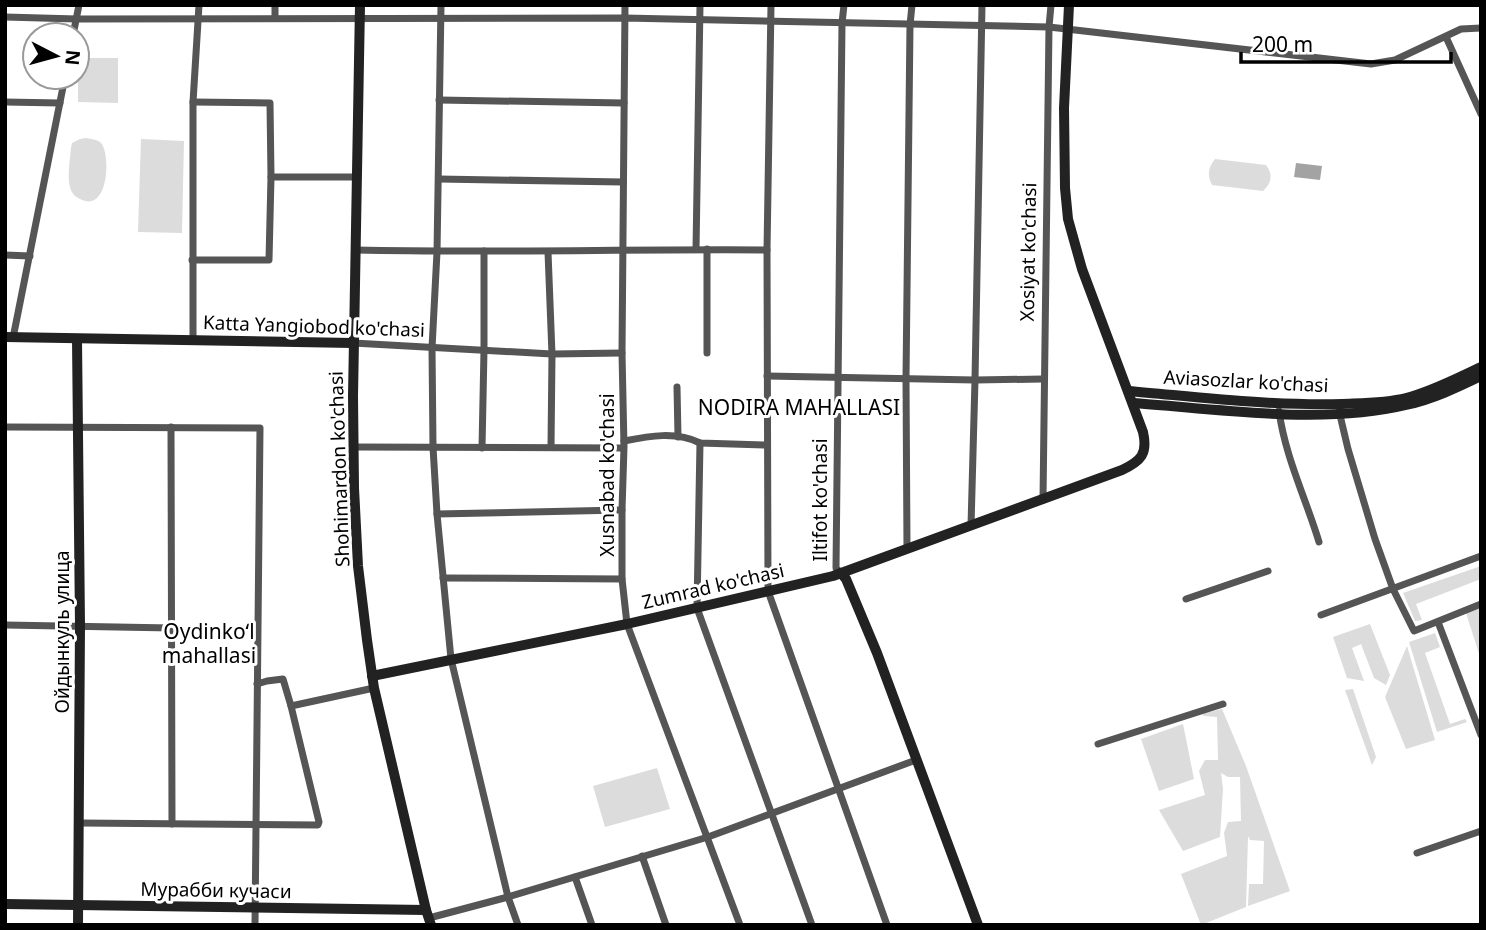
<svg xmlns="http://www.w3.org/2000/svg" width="1486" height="930" font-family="'Noto Sans',sans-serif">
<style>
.green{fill:#dcdcdc}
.water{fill:#a3a3a3}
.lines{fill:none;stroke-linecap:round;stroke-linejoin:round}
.street{stroke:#555;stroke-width:7}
.secondary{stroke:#222;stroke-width:10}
.labels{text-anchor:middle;stroke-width:6;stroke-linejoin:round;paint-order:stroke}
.street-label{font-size:19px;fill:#000;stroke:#fff}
.neighbourhood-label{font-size:21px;fill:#000;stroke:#fff}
</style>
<rect width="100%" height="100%" fill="#fff"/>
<g class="green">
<path d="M78,58H118V103L78,102Z"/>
<path d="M86,138C91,139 97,139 101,143C111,154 109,214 80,199C75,197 71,192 70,187C67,177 70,159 71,148L72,143L80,139Z"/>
<path d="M141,139L184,141L182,233L138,232Z"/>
<path d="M1215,159L1266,165C1273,174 1272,183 1263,191L1212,185C1207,175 1208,168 1215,159Z"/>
<path d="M1481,566V579L1416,604L1422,620L1415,621L1403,593Z"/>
<path d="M1481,608V660L1466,613Z"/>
<path d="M1370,624L1390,675L1386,685L1374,678L1361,644L1352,648L1364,681L1347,678L1333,637Z"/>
<path d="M1435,633L1440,647L1425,653L1450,724L1465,719L1467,722L1437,732L1409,642Z"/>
<path d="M1407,646L1435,740L1406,749L1385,697Z"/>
<path d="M1353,689L1376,757L1372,765L1345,690Z"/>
<path d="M1222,709L1246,766L1290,891L1248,906L1249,884H1263L1264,841L1250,840L1248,836L1246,907L1201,925L1181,874L1227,856L1224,833L1228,822L1241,821L1240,777H1228L1221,773L1223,789L1220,837L1183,851L1159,810L1205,795L1199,771L1205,760H1218L1217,717L1204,716L1202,714Z"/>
<path d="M1183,724L1194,779L1159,791L1141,739Z"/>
<path d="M657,768L670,809L605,827L593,786Z"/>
</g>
<path class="water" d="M1296,163L1322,166L1320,180L1294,177Z"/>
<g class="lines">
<g class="street">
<path d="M441,5L437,252L432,348L433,447L437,514L451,659L508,897L518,925"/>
<path d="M625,5L622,353L624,447L622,510V579L627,624L740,925"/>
<path d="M771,5L767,250L768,591L887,925"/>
<path d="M5,17L77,19L624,18L1049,27L1371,64L1395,60L1461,29L1481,28"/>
<path d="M275,18V5"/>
<path d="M73,35L79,5"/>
<path d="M1446,37L1481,114"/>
<path d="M439,100L624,103"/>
<path d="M5,102L60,103"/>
<path d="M271,177H356"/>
<path d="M439,179L623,182"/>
<path d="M696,249L700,5"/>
<path d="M356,250C493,253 630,249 767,250"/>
<path d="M548,252L552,354L551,447"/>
<path d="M5,255L30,256"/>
<path d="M192,260H269L271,177L270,103L193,102"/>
<path d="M13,338L65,77"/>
<path d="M193,340V102L199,5"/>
<path d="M353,343L552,354L622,353"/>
<path d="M707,353V249"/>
<path d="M767,376L975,380L1043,379"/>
<path d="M677,387L678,437"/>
<path d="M1279,411C1285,456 1306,499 1319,542"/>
<path d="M1339,411L1348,449L1375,539L1393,589L1414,631L1481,604"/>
<path d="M5,427L260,428L255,925"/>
<path d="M171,427L172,824"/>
<path d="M624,441C649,436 676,431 700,443L766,445"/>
<path d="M700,443L697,608L812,925"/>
<path d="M353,447L623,448"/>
<path d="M482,448L484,350V251"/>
<path d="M1043,500L1049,27L1051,5"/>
<path d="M437,514L622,510"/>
<path d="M971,526L975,380L982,5"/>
<path d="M907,549L906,379L910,25L912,5"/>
<path d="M841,573L836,568L842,23L844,5"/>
<path d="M443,578L622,579"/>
<path d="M1186,599L1268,571"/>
<path d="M1321,615L1481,556"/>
<path d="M1438,622L1481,735"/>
<path d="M5,625L172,628"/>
<path d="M291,706L374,688"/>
<path d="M1098,744L1223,704"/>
<path d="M79,823L318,825L319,822L291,706L283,679L267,681L257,684"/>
<path d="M1417,853L1481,831"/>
<path d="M642,856L666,925"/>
<path d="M575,877L592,925"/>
<path d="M429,918L508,897L708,837L916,760"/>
</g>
<g class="secondary">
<path d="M360,5L353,396L354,488L358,566L367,640L374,688L426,910L431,925"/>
<path d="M5,337L353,343"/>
<path d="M77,339L80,625L78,925"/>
<path d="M1128,391C1199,397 1271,406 1342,404C1364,403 1386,403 1406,398C1433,391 1457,378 1481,367"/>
<path d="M1133,403C1218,409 1323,425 1406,405C1433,399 1456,388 1481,376"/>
<path d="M841,573L846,579L877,653L978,925"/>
<path d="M372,676L627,624L833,576L1122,470C1141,461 1148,454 1143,432L1082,269L1068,219L1065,188L1064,108L1069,5"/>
<path d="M5,904L426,910"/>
</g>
</g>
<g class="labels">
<g class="street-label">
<text transform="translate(1028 252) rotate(-89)" y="7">Xosiyat ko'chasi</text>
<text transform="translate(314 326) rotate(2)" y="7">Katta Yangiobod ko'chasi</text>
<text transform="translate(1246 381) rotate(3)" y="7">Aviasozlar ko'chasi</text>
<text transform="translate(339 469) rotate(-92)" y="7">Shohimardon ko'chasi</text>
<text transform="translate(607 475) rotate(-90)" y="7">Xusnabad ko'chasi</text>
<text transform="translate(820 500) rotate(-90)" y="7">Iltifot ko'chasi</text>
<text transform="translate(713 586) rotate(-13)" y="7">Zumrad ko'chasi</text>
<text transform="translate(62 632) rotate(-90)" y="7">Ойдынкуль улица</text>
<text transform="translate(216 890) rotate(1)" y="7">Мурабби кучаси</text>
</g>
<g class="neighbourhood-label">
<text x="799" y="415">NODIRA MAHALLASI</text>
<text x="209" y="639">Oydinkoʻl<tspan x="209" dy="24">mahallasi</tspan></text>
</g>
</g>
<rect width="1486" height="930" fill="none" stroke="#000000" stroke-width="14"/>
<g transform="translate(56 56) rotate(96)"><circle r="33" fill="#ffffff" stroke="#999999" stroke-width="2"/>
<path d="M0-5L12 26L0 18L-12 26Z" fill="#000000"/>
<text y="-10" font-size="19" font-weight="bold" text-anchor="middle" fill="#000000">N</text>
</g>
<path d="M1241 52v10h210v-10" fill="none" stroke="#000000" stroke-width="3.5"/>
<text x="1252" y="52" font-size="21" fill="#000000" stroke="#ffffff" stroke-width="5" paint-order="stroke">200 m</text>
</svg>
